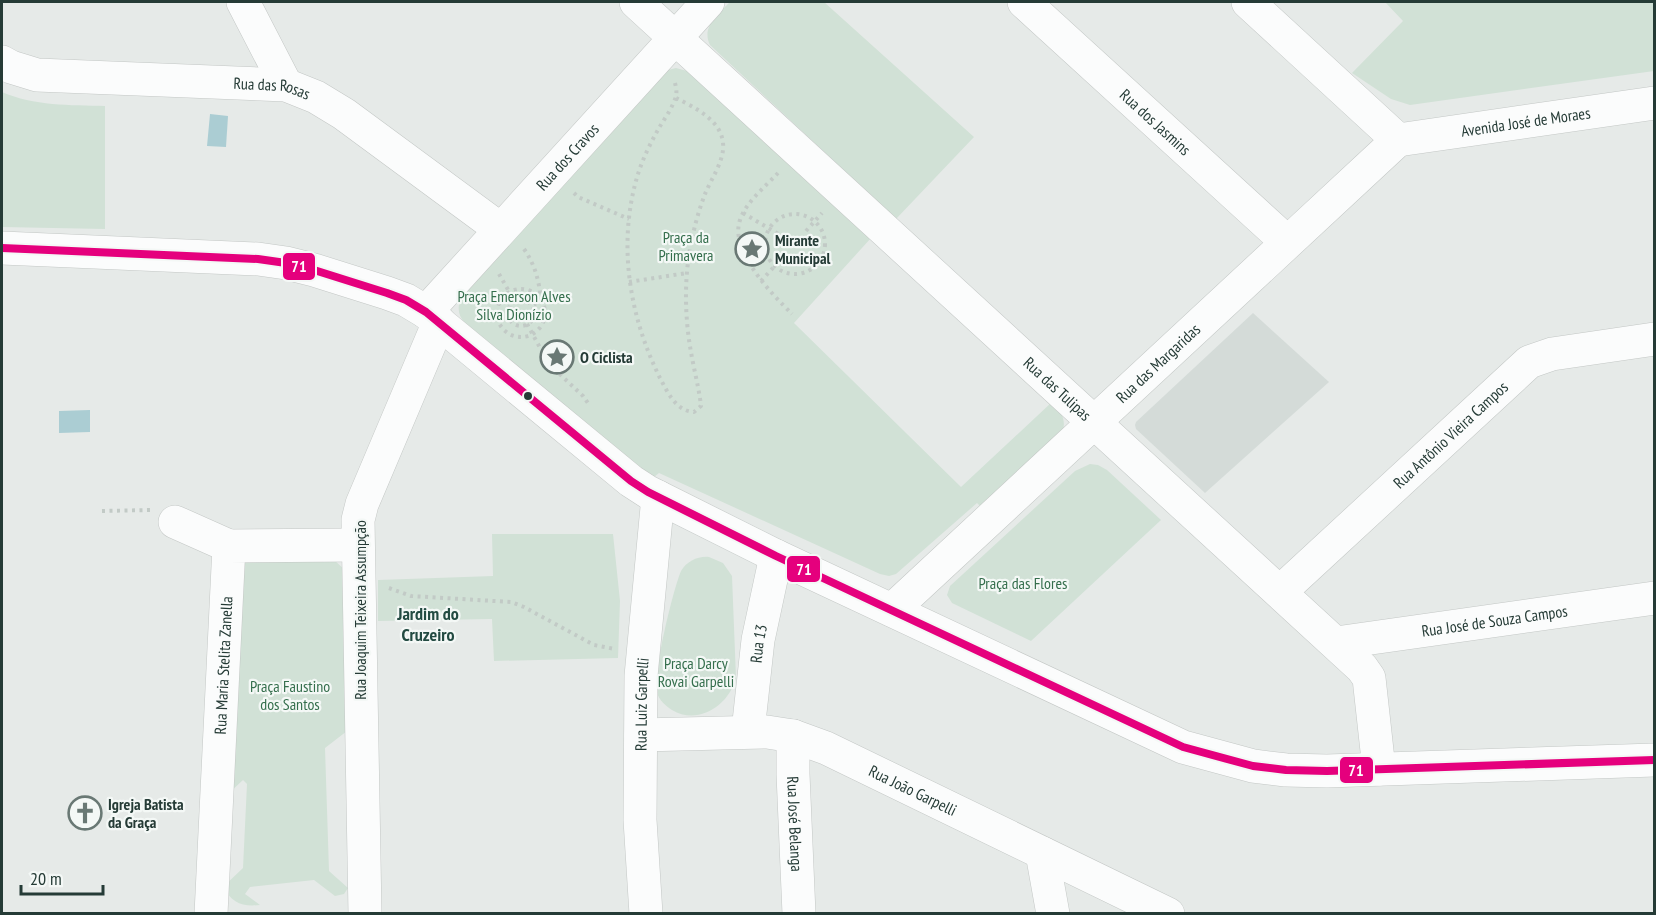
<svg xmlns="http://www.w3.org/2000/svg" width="1656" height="915" font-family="'PT Sans Narrow',sans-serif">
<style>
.built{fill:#d4dbd8}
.green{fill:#d1e1d6}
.water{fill:#abcdd3}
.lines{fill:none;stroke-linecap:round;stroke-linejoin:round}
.minor-casing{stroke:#c3c7c5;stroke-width:34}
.path{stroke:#c2cac6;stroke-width:4;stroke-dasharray:3 4.5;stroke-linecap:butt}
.minor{stroke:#fbfcfc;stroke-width:33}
.bus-1-casing{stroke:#f4f8f6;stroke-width:12}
.bus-1{stroke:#e5007d;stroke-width:8}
.bus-dot{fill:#253b36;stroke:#f4f8f6;stroke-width:2}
.labels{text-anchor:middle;stroke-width:4.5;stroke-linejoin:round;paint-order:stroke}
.street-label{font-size:16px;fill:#253b36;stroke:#f4f8f6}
.park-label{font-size:16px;fill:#346e4c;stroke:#f4f8f6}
.poi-label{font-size:16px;font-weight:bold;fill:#253b36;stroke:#f4f8f6;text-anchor:start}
.neighbourhood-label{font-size:18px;font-weight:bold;fill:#234b42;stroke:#f4f8f6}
.line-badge{stroke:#f4f8f6;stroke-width:2}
.badge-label{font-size:16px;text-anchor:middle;font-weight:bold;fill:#fff}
</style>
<rect width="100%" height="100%" fill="#e6eae8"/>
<path class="built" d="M1253,313L1329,382L1205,493L1136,429L1135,425L1136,422Z"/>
<g class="green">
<path d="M730,2H824L974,137L896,219L710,45C701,27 718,14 730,2Z"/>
<path d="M1385,2H1654V71L1410,105L1391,99L1352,73L1403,21Z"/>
<path d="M676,68L687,71L871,238L794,323L961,487L1052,402C1061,412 1066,418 1063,431L981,507L977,503L896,574L889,576L880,574L659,473L654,477L631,461L465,323C458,316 457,307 461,298L668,70Z"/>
<path d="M2,92C34,106 70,105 105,106V229L2,227Z"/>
<path d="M1090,464L1098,465L1107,470L1161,520L1031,641L952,603L947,595L950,586L1075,471Z"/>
<path d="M492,534H613L620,601L618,658L494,661L492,619L378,621V580L493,576Z"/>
<path d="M709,557L723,563L732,576L736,678C729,705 698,726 672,710C666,706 659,700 657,693C652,675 673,590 681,571C687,561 698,556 709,557Z"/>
<path d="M334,560L345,570L347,731L325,748L329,871L348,888L344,894L335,896L314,880L250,887L245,894L260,905C242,907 232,903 223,887L243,868L247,784L243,780L228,794L242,562Z"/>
</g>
<g class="water">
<path d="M210,114L228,116L226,147L207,146Z"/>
<path d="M90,410V432L59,433V411Z"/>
</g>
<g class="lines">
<defs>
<g id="minor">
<path d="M243,2L286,85"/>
<path id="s1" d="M636,2L1362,668L1369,678L1379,769"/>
<path id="s2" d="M1024,2L1287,242"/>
<path d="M1248,2L1398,140"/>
<path id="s3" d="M2,62L11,67L37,75L286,85L316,97L344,114L500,229"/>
<path id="s4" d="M1398,140L1654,103"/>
<path d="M2,248L258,259L286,263L314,270L387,293L406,300L426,312L631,481L648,492L776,556L1183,747L1253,766L1286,770L1327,771L1654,760"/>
<path id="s5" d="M426,312L708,2"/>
<path d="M175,522L229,546"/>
<path id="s6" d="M1280,592L1529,362L1552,354L1654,339"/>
<path id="s7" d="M892,610L1398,140"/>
<path id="s8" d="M1336,643L1654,598"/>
<path id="s9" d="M748,731L758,640L776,556"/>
<path id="s10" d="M641,735L767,732L793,736L826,748L1168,914"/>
<path id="s11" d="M793,736V774L799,914"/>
<path d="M1042,853L1053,914"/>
<path id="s12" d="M211,914L229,546L357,545"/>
<path d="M365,914L358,520L362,504L439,322"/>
<path id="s13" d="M646,914L640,820L641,676L658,497"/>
</g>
</defs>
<use href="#minor" class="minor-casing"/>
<g class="path">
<path d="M675,83C676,87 677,91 676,96C673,107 665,118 659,128C651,142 643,158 638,174C617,242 629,316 660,378C668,393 676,411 694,412L701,406C699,388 694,370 691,352C684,314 684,271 693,234C696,221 700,207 705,194C711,179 725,160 723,143C721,120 694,107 676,98"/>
<path d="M778,173C765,187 746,202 740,220C729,251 773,295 792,314"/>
<path d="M574,193L578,197L629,219"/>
<path d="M743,213L780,235"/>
<circle cx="795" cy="244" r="30"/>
<path d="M806,231L822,213"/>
<path d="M524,249C535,265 539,280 541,300L532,306"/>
<path d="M810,253L821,259"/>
<path d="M499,274L515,302"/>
<path d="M761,281L783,257"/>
<path d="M629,282L687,273"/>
<circle cx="521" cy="313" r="24"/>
<circle cx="521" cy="313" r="13"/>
<path d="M527,324L549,364L583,396L590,406"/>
<path d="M102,511L150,510"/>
<path d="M389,588L411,596L511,602L524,607L594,645L615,649"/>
</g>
<use href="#minor" class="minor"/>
<defs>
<path id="bus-1" d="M2,248L258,259L286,263L314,270L387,293L406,300L426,312L631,481L648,492L776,556L1183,747L1253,766L1286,770L1327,771L1654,760"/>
</defs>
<use href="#bus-1" class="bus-1-casing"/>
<use href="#bus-1" class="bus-1"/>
</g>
<defs>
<symbol id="sight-ring" viewBox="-11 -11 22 22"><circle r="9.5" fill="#f4f8f6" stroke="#697874" stroke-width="1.5"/><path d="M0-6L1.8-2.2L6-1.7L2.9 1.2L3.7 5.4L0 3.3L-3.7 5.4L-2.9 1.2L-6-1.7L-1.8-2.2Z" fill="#697874"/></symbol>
<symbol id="church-ring" viewBox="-11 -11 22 22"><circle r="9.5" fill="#f4f8f6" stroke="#697874" stroke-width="1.5"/><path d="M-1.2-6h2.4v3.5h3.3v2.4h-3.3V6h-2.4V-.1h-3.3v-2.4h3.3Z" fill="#697874"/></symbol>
</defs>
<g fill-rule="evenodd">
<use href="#sight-ring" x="733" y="230" width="38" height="38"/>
<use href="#sight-ring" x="538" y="338" width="38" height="38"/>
<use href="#church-ring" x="66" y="794" width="38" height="38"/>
</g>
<circle class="bus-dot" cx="528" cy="396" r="5"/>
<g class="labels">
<g class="street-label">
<text dy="6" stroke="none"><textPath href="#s3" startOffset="273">Rua das Rosas</textPath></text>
<text dy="6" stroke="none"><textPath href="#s4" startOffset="129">Avenida José de Moraes</textPath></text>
<text dy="6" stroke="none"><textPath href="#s2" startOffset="178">Rua dos Jasmins</textPath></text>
<text dy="6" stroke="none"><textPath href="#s5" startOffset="210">Rua dos Cravos</textPath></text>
<text dy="6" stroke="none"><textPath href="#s7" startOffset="363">Rua das Margaridas</textPath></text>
<text dy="6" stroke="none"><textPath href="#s1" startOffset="572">Rua das Tulipas</textPath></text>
<text dy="6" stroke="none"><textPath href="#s6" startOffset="232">Rua Antônio Vieira Campos</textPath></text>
<text transform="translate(360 610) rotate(-90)" y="6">Rua Joaquim Teixeira Assumpção</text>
<text dy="6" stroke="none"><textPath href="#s8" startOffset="160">Rua José de Souza Campos</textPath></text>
<text dy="6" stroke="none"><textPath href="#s9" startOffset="88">Rua 13</textPath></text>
<text dy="6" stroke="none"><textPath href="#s12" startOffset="249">Rua Maria Stelita Zanella</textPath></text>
<text dy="6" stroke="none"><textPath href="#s13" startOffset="210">Rua Luiz Garpelli</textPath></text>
<text dy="6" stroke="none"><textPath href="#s10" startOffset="284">Rua João Garpelli</textPath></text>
<text dy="6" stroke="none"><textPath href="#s11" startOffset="88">Rua José Belanga</textPath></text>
</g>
<g class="park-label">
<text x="686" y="243">Praça da<tspan x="686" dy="18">Primavera</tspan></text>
<text x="514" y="302">Praça Emerson Alves<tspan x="514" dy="18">Silva Dionízio</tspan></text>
<text x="1023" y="589">Praça das Flores</text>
<text x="696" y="669">Praça Darcy<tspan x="696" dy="18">Rovai Garpelli</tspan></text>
<text x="290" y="692">Praça Faustino<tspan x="290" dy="18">dos Santos</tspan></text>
</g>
<g class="poi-label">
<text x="775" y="246">Mirante<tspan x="775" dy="18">Municipal</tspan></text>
<text x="580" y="363">O Ciclista</text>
<text x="108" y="810">Igreja Batista<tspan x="108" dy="18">da Graça</tspan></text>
</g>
<g class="neighbourhood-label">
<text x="428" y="620">Jardim do<tspan x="428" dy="21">Cruzeiro</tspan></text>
</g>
</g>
<g class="line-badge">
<rect x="282" y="252" width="34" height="29" rx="6" fill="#e5007d"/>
<rect x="786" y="555" width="35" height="28" rx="6" fill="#e5007d"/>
<rect x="1339" y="756" width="35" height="28" rx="6" fill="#e5007d"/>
</g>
<g class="badge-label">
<text x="299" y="272">71</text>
<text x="804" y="575">71</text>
<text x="1356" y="776">71</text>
</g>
<rect width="1656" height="915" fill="none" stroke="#253b36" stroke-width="6"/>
<path d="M21 885v9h82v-9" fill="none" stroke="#253b36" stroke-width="3"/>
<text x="30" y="885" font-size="18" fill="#253b36" stroke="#f4f8f6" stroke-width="4.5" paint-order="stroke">20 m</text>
</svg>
